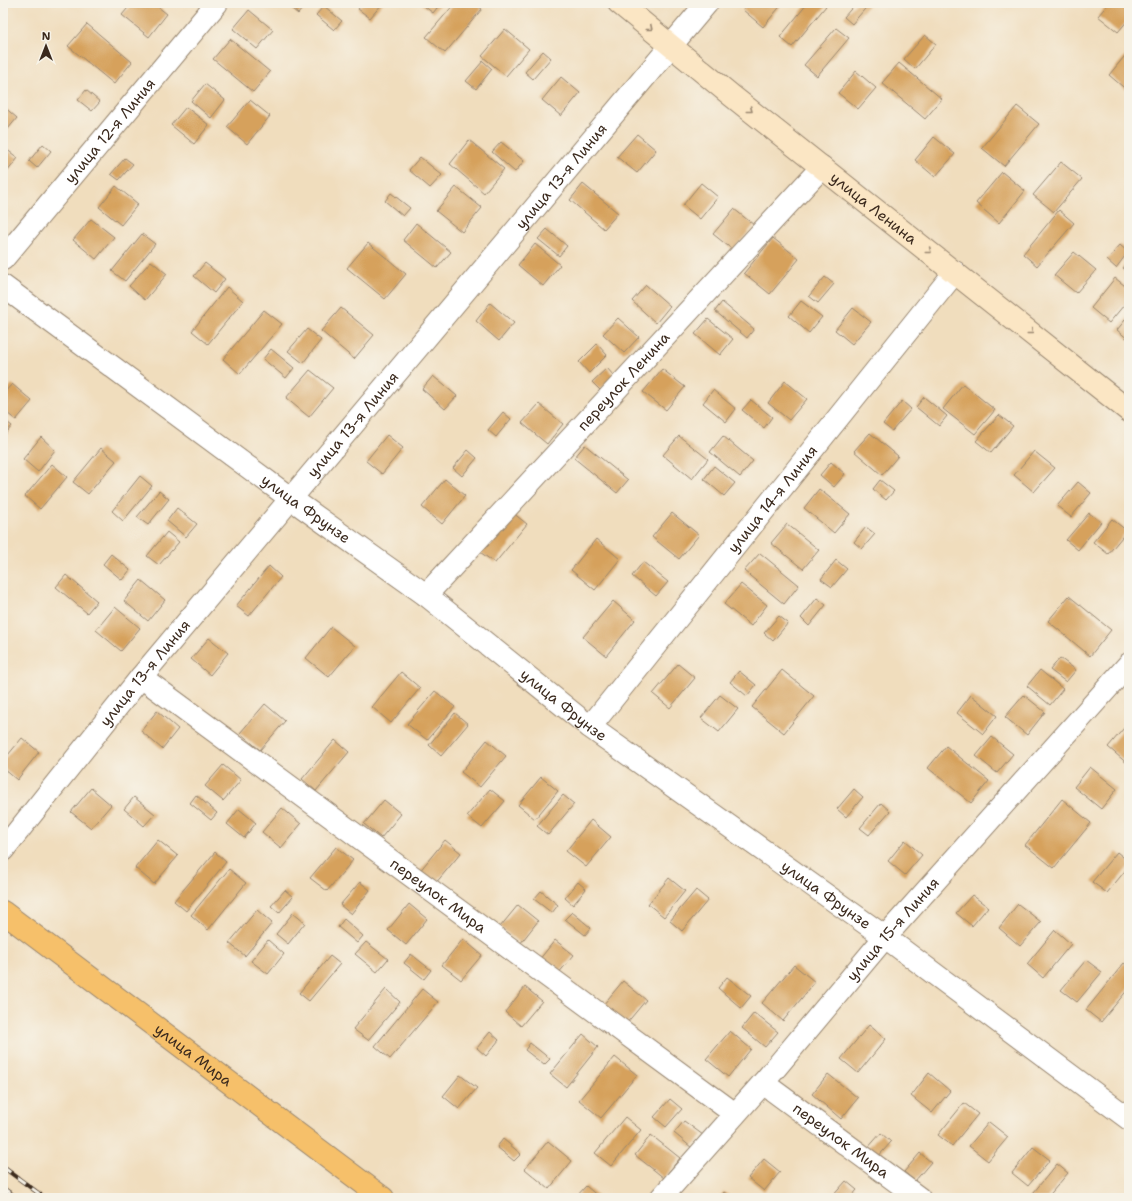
<svg xmlns="http://www.w3.org/2000/svg" width="1132" height="1201" font-family="'Shantell Sans',sans-serif">
<style>
.building{fill:#d6a15b}
.lines{fill:none;stroke-linecap:round;stroke-linejoin:round}
.street-casing{stroke:#96846e;stroke-width:24}
.secondary-casing{stroke:#96846e;stroke-width:24}
.primary-casing{stroke:#96846e;stroke-width:24}
.street{stroke:#fff;stroke-width:22}
.secondary{stroke:#fbe6c4;stroke-width:22}
.primary{stroke:#f6c06b;stroke-width:22}
.rail-casing{stroke:#3b2a1e;stroke-width:4.5}
.rail{stroke:#f7f3e8;stroke-width:3;stroke-dasharray:9;stroke-linecap:butt}
.oneway{stroke:#9b8871}
.labels{text-anchor:middle;stroke-width:4;stroke-linejoin:round;paint-order:stroke}
.street-label{font-size:15px;fill:#3b2a1e;stroke:#f7f3e8}
</style>
<rect width="100%" height="100%" fill="#f7f3e8"/>
<filter id="ink" filterUnits="userSpaceOnUse"><feTurbulence type="fractalNoise" baseFrequency=".025" numOctaves="2"/><feDisplacementMap in="SourceGraphic" scale="8" xChannelSelector="R" yChannelSelector="G"/><feConvolveMatrix kernelMatrix="1 2 1 2 8 2 1 2 1" color-interpolation-filters="sRGB"/></filter>
<filter id="wash" filterUnits="userSpaceOnUse"><feTurbulence type="fractalNoise" baseFrequency=".012" numOctaves="4" result="noise"/><feDisplacementMap in="SourceGraphic" scale="16" xChannelSelector="R" yChannelSelector="G"/><feGaussianBlur stdDeviation="0.9" result="paint"/><feColorMatrix in="noise" values="0 0 0 0 0 0 0 0 0 0 0 0 0 0 0 0 0 1.4 0 .05"/><feComposite in="paint" operator="in"/></filter>
<g filter="url(#wash)">
<rect width="100%" height="100%" fill="#f0ddbd"/>
<g id="blocks">
<g class="building">
<path d="M132,3H153L167,14L149,37L122,15Z"/>
<path d="M285,3H307L298,14Z"/>
<path d="M363,3H383L370,18L358,9Z"/>
<path d="M420,3H441L433,13Z"/>
<path d="M455,3H474L482,9L445,53L426,37Z"/>
<path d="M748,3H783L763,27L743,10Z"/>
<path d="M808,3H822L826,6L792,47L780,37Z"/>
<path d="M856,3H870L852,24L844,17Z"/>
<path d="M1109,3H1129V19L1118,32L1098,16Z"/>
<path d="M324,6L342,21L334,30L316,15Z"/>
<path d="M249,10L273,30L257,49L233,29Z"/>
<path d="M87,24L132,62L114,84L68,46Z"/>
<path d="M836,28L849,38L817,76L804,65Z"/>
<path d="M505,29L529,49L506,76L482,56Z"/>
<path d="M925,35L936,44L915,69L904,59Z"/>
<path d="M230,39L270,72L253,92L213,59Z"/>
<path d="M543,51L551,58L533,79L525,72Z"/>
<path d="M1129,51V92L1109,75Z"/>
<path d="M483,61L492,69L476,89L466,81Z"/>
<path d="M899,63L942,99L925,119L882,83Z"/>
<path d="M856,71L876,88L858,109L838,93Z"/>
<path d="M561,77L580,93L561,116L542,100Z"/>
<path d="M205,84L225,100L211,118L191,101Z"/>
<path d="M86,90L100,102L92,111L78,100Z"/>
<path d="M250,100L270,116L247,144L227,127Z"/>
<path d="M3,106L17,118L3,135Z"/>
<path d="M1017,106L1039,124L1004,166L982,148Z"/>
<path d="M186,107L209,125L194,144L171,125Z"/>
<path d="M637,134L656,150L637,173L617,157Z"/>
<path d="M934,137L955,154L935,177L915,160Z"/>
<path d="M469,140L504,169L484,193L450,164Z"/>
<path d="M501,142L524,161L515,172L492,152Z"/>
<path d="M43,144L51,151L37,168L29,161Z"/>
<path d="M6,149L18,158L3,177V153Z"/>
<path d="M420,157L442,175L430,188L409,170Z"/>
<path d="M125,158L133,164L119,180L111,174Z"/>
<path d="M1061,162L1082,179L1054,212L1033,195Z"/>
<path d="M1002,172L1025,191L999,223L976,203Z"/>
<path d="M701,183L718,197L700,219L683,205Z"/>
<path d="M583,184L618,213L604,229L570,200Z"/>
<path d="M116,186L138,204L121,225L99,207Z"/>
<path d="M456,187L482,208L462,232L436,211Z"/>
<path d="M391,193L410,208L403,216L385,201Z"/>
<path d="M734,209L754,225L733,250L713,234Z"/>
<path d="M1059,210L1074,223L1037,266L1023,254Z"/>
<path d="M91,219L114,237L96,259L73,240Z"/>
<path d="M416,223L451,252L437,268L403,240Z"/>
<path d="M547,229L567,246L559,256L538,239Z"/>
<path d="M142,234L155,244L125,281L112,271Z"/>
<path d="M773,238L799,259L770,294L744,273Z"/>
<path d="M368,243L406,274L385,299L347,268Z"/>
<path d="M535,244L560,265L543,286L518,265Z"/>
<path d="M1120,245L1128,252L1116,268L1107,260Z"/>
<path d="M1074,252L1096,270L1076,293L1054,275Z"/>
<path d="M151,261L167,274L145,300L129,286Z"/>
<path d="M1129,261V274L1123,268Z"/>
<path d="M205,263L225,279L214,293L194,276Z"/>
<path d="M825,277L834,284L818,303L809,296Z"/>
<path d="M1115,278L1129,289V299L1109,323L1091,308Z"/>
<path d="M646,285L670,306L656,323L632,301Z"/>
<path d="M227,287L243,301L208,344L192,331Z"/>
<path d="M801,301L822,317L809,333L789,316Z"/>
<path d="M722,302L754,329L747,338L715,311Z"/>
<path d="M490,303L514,323L499,341L476,321Z"/>
<path d="M341,308L374,335L354,359L321,331Z"/>
<path d="M853,308L871,322L852,344L835,330Z"/>
<path d="M264,310L282,324L240,374L223,359Z"/>
<path d="M1129,315V340L1117,330Z"/>
<path d="M618,318L639,337L624,353L603,334Z"/>
<path d="M708,319L733,339L720,355L695,334Z"/>
<path d="M307,329L321,340L303,363L288,351Z"/>
<path d="M597,344L607,355L589,373L579,362Z"/>
<path d="M271,349L294,368L286,378L263,359Z"/>
<path d="M607,368L614,376L600,390L592,382Z"/>
<path d="M662,369L685,387L666,410L643,392Z"/>
<path d="M310,370L333,388L309,417L286,398Z"/>
<path d="M433,376L457,396L445,409L422,389Z"/>
<path d="M785,381L807,399L789,420L768,403Z"/>
<path d="M12,384L32,401L16,420L3,410V394Z"/>
<path d="M963,384L995,410L975,434L943,409Z"/>
<path d="M713,390L736,409L726,422L703,403Z"/>
<path d="M924,397L947,416L939,426L916,407Z"/>
<path d="M751,400L772,417L764,428L742,410Z"/>
<path d="M902,401L911,409L892,431L883,424Z"/>
<path d="M539,404L563,424L547,444L522,423Z"/>
<path d="M503,412L511,419L496,437L488,430Z"/>
<path d="M999,415L1013,426L991,453L976,441Z"/>
<path d="M3,419L12,426L3,437Z"/>
<path d="M870,433L898,456L882,475L854,451Z"/>
<path d="M387,435L403,448L382,474L366,461Z"/>
<path d="M679,436L708,459L692,479L663,455Z"/>
<path d="M723,436L753,461L740,477L710,452Z"/>
<path d="M41,437L55,450L38,472L23,459Z"/>
<path d="M585,445L628,480L617,493L574,458Z"/>
<path d="M101,448L116,461L88,494L73,482Z"/>
<path d="M468,450L477,458L462,476L453,468Z"/>
<path d="M1034,451L1055,468L1034,492L1014,475Z"/>
<path d="M831,462L845,474L834,487L820,475Z"/>
<path d="M52,464L67,477L40,509L25,496Z"/>
<path d="M714,466L735,483L724,496L704,479Z"/>
<path d="M140,476L152,486L123,521L112,511Z"/>
<path d="M445,479L465,496L442,524L422,507Z"/>
<path d="M880,480L894,491L886,500L873,489Z"/>
<path d="M1078,482L1091,493L1071,517L1057,506Z"/>
<path d="M819,489L850,514L834,533L804,508Z"/>
<path d="M159,491L169,499L148,525L137,517Z"/>
<path d="M177,508L197,524L186,537L167,521Z"/>
<path d="M513,513L527,524L495,563L480,552Z"/>
<path d="M672,513L699,535L679,559L652,537Z"/>
<path d="M1089,513L1101,522L1078,550L1066,540Z"/>
<path d="M1112,519L1127,531L1108,554L1093,542Z"/>
<path d="M787,524L819,550L803,569L771,543Z"/>
<path d="M866,527L875,534L862,549L854,542Z"/>
<path d="M167,532L179,542L159,565L147,556Z"/>
<path d="M596,539L620,559L595,590L571,570Z"/>
<path d="M760,553L799,585L784,604L744,571Z"/>
<path d="M111,554L130,570L122,580L103,564Z"/>
<path d="M836,560L847,569L832,587L821,579Z"/>
<path d="M643,562L668,582L656,596L632,576Z"/>
<path d="M269,566L281,577L249,616L236,606Z"/>
<path d="M66,575L97,601L87,613L56,587Z"/>
<path d="M141,580L165,600L148,621L124,601Z"/>
<path d="M741,584L767,605L751,626L724,604Z"/>
<path d="M1069,596L1111,630L1090,656L1048,621Z"/>
<path d="M817,598L826,605L809,626L801,618Z"/>
<path d="M613,601L635,620L606,656L583,637Z"/>
<path d="M115,607L140,628L121,651L96,630Z"/>
<path d="M779,616L788,623L773,641L764,633Z"/>
<path d="M331,627L355,646L329,677L306,658Z"/>
<path d="M209,638L228,653L210,675L191,659Z"/>
<path d="M1060,658L1076,670L1066,682L1050,670Z"/>
<path d="M678,664L695,678L670,708L653,694Z"/>
<path d="M782,670L814,696L784,733L752,707Z"/>
<path d="M1040,670L1063,689L1050,705L1027,686Z"/>
<path d="M739,671L756,685L747,696L730,682Z"/>
<path d="M401,672L420,688L391,723L372,707Z"/>
<path d="M435,691L455,707L427,740L407,724Z"/>
<path d="M720,695L738,709L719,732L701,718Z"/>
<path d="M971,695L997,716L983,734L957,713Z"/>
<path d="M1024,695L1045,712L1027,735L1005,717Z"/>
<path d="M265,704L285,721L260,750L240,733Z"/>
<path d="M157,711L178,729L162,749L141,731Z"/>
<path d="M455,713L468,724L441,756L429,745Z"/>
<path d="M1124,728L1129,732V765L1108,747Z"/>
<path d="M992,737L1013,754L997,773L976,756Z"/>
<path d="M22,738L39,752L17,780L3,768V761Z"/>
<path d="M335,740L349,752L316,791L302,779Z"/>
<path d="M487,740L506,756L480,787L461,772Z"/>
<path d="M946,746L989,781L971,803L928,768Z"/>
<path d="M223,765L241,780L223,801L205,786Z"/>
<path d="M1090,767L1117,789L1101,809L1074,787Z"/>
<path d="M541,777L558,791L535,819L518,805Z"/>
<path d="M91,788L111,805L91,828L71,812Z"/>
<path d="M490,789L505,801L482,828L467,816Z"/>
<path d="M854,789L863,797L846,817L837,809Z"/>
<path d="M196,795L217,813L211,820L190,803Z"/>
<path d="M563,795L574,804L548,835L537,826Z"/>
<path d="M134,797L155,814L144,826L124,809Z"/>
<path d="M1062,799L1091,823L1054,868L1025,845Z"/>
<path d="M384,800L401,814L381,838L364,824Z"/>
<path d="M881,803L890,811L869,835L860,828Z"/>
<path d="M282,808L301,824L281,848L262,832Z"/>
<path d="M239,809L256,823L244,838L227,824Z"/>
<path d="M591,820L611,837L586,867L566,851Z"/>
<path d="M158,840L178,856L154,884L135,868Z"/>
<path d="M445,840L461,853L435,884L419,872Z"/>
<path d="M905,840L922,855L905,875L888,861Z"/>
<path d="M336,847L353,860L327,891L310,878Z"/>
<path d="M215,852L226,862L186,911L174,901Z"/>
<path d="M1117,852L1129,862V866L1107,893L1092,882Z"/>
<path d="M229,869L246,883L208,930L191,915Z"/>
<path d="M669,878L685,891L664,917L648,904Z"/>
<path d="M360,882L370,890L351,914L340,905Z"/>
<path d="M578,882L586,889L573,905L565,898Z"/>
<path d="M285,890L293,897L279,913L271,906Z"/>
<path d="M696,890L708,900L682,931L670,921Z"/>
<path d="M541,891L558,905L552,913L534,899Z"/>
<path d="M972,895L988,907L972,926L956,913Z"/>
<path d="M409,904L427,919L406,945L388,930Z"/>
<path d="M1018,904L1041,922L1020,946L999,928Z"/>
<path d="M518,905L538,921L520,944L500,927Z"/>
<path d="M257,910L272,923L245,956L229,943Z"/>
<path d="M572,912L591,928L585,935L565,919Z"/>
<path d="M293,913L305,923L288,944L276,934Z"/>
<path d="M344,919L363,936L357,943L338,927Z"/>
<path d="M1055,930L1071,944L1043,978L1027,964Z"/>
<path d="M463,939L482,955L461,980L442,965Z"/>
<path d="M268,940L284,954L268,974L251,961Z"/>
<path d="M555,940L574,955L557,975L539,960Z"/>
<path d="M366,942L388,959L377,972L355,954Z"/>
<path d="M411,954L431,970L424,979L404,963Z"/>
<path d="M330,956L340,964L309,1001L299,993Z"/>
<path d="M1086,960L1102,972L1077,1002L1061,990Z"/>
<path d="M1124,963L1129,967V988L1101,1022L1086,1010Z"/>
<path d="M794,965L815,982L783,1021L762,1003Z"/>
<path d="M727,977L751,996L741,1008L718,988Z"/>
<path d="M623,981L646,1000L626,1024L603,1005Z"/>
<path d="M525,987L542,1001L521,1026L505,1012Z"/>
<path d="M386,989L400,1002L368,1040L353,1029Z"/>
<path d="M422,989L438,1002L390,1059L375,1046Z"/>
<path d="M754,1013L778,1032L765,1047L742,1028Z"/>
<path d="M869,1025L886,1039L858,1073L841,1059Z"/>
<path d="M730,1031L751,1049L728,1077L706,1059Z"/>
<path d="M490,1032L499,1040L486,1056L477,1048Z"/>
<path d="M583,1034L598,1047L566,1087L550,1074Z"/>
<path d="M530,1043L550,1059L544,1065L525,1050Z"/>
<path d="M615,1057L637,1075L601,1118L579,1100Z"/>
<path d="M929,1073L950,1091L932,1113L911,1096Z"/>
<path d="M828,1074L858,1098L841,1119L812,1094Z"/>
<path d="M460,1075L477,1088L459,1109L443,1096Z"/>
<path d="M670,1099L682,1109L666,1127L654,1117Z"/>
<path d="M964,1103L978,1114L952,1146L938,1135Z"/>
<path d="M625,1117L641,1130L611,1166L595,1153Z"/>
<path d="M684,1121L703,1135L692,1148L674,1133Z"/>
<path d="M989,1122L1008,1137L988,1161L969,1146Z"/>
<path d="M881,1133L891,1142L876,1159L866,1150Z"/>
<path d="M651,1135L680,1158L664,1178L635,1155Z"/>
<path d="M503,1139L521,1154L514,1161L497,1147Z"/>
<path d="M548,1141L572,1161L549,1189L525,1169Z"/>
<path d="M1033,1147L1050,1160L1028,1186L1012,1173Z"/>
<path d="M920,1153L931,1162L915,1181L904,1172Z"/>
<path d="M764,1159L780,1172L764,1191L748,1178Z"/>
<path d="M1057,1164L1068,1173L1047,1198H1029Z"/>
<path d="M846,1181L857,1190L850,1198H831Z"/>
<path d="M586,1186L600,1198H575Z"/>
<path d="M724,1192L732,1198H719Z"/>
</g>
</g>
</g>
<g filter="url(#ink)">
<use href="#blocks" fill-opacity="0" stroke="#96846e" stroke-width="1"/>
<g class="lines">
<defs>
<g id="street">
<path id="s1" d="M3,259L217,3"/>
<path id="s2" d="M3,286L290,498L426,595L590,727L885,937L1129,1119"/>
<path id="s3" d="M426,595L822,167"/>
<path id="s4" d="M141,677L735,1114"/>
<path id="s5" d="M590,727L955,272"/>
<path id="s6" d="M3,850L141,677L707,3"/>
<path id="s7" d="M763,1083L919,1198"/>
<path id="s8" d="M661,1198L763,1083L885,937L1129,664"/>
</g>
<g id="secondary">
<path id="s9" d="M619,3L732,96L1129,411"/>
</g>
<g id="primary">
<path id="s10" d="M3,912L383,1198"/>
</g>
</defs>
<use href="#street" class="street-casing"/>
<use href="#secondary" class="secondary-casing"/>
<use href="#primary" class="primary-casing"/>
<use href="#street" class="street"/>
<use href="#secondary" class="secondary"/>
<use href="#primary" class="primary"/>
<defs>
<g id="rail">
<path d="M3,1167L45,1198"/>
<path d="M3,1188L17,1198"/>
</g>
</defs>
<use href="#rail" class="rail-casing"/>
<use href="#rail" class="rail"/>
</g>
<defs><path id="oneway-chevron" d="M-2-3.5L2.5 0L-2 3.5" fill="none" stroke-width="1.6" stroke-linecap="round" stroke-linejoin="round"/></defs>
<g class="oneway">
<use href="#oneway-chevron" transform="translate(650 28) rotate(39)"/>
<use href="#oneway-chevron" transform="translate(750 110) rotate(38)"/>
<use href="#oneway-chevron" transform="translate(929 251) rotate(38)"/>
<use href="#oneway-chevron" transform="translate(1031 332) rotate(39)"/>
</g>
</g>
<g class="labels">
<g class="street-label">
<text dy="5" stroke="none"><textPath href="#s1" startOffset="167">улица 12-я Линия</textPath></text>
<text dy="5" stroke="none"><textPath href="#s6" startOffset="875">улица 13-я Линия</textPath></text>
<text dy="5" stroke="none"><textPath href="#s9" startOffset="327">улица Ленина</textPath></text>
<text dy="5" stroke="none"><textPath href="#s3" startOffset="291">переулок Ленина</textPath></text>
<text dy="5" stroke="none"><textPath href="#s6" startOffset="551">улица 13-я Линия</textPath></text>
<text dy="5" stroke="none"><textPath href="#s5" startOffset="292">улица 14-я Линия</textPath></text>
<text dy="5" stroke="none"><textPath href="#s2" startOffset="376">улица Фрунзе</textPath></text>
<text dy="5" stroke="none"><textPath href="#s6" startOffset="227">улица 13-я Линия</textPath></text>
<text dy="5" stroke="none"><textPath href="#s2" startOffset="700">улица Фрунзе</textPath></text>
<text dy="5" stroke="none"><textPath href="#s4" startOffset="369">переулок Мира</textPath></text>
<text dy="5" stroke="none"><textPath href="#s2" startOffset="1024">улица Фрунзе</textPath></text>
<text dy="5" stroke="none"><textPath href="#s8" startOffset="355">улица 15-я Линия</textPath></text>
<text dy="5" stroke="none"><textPath href="#s10" startOffset="238">улица Мира</textPath></text>
<text dy="5" stroke="none"><textPath href="#s7" startOffset="97">переулок Мира</textPath></text>
</g>
</g>
<rect width="1132" height="1201" fill="none" stroke="#f7f3e8" stroke-width="16"/>
<g transform="translate(46 46)" stroke="#f7f3e8" stroke-width="3" paint-order="stroke">
<path d="M0-3L7 15L0 10L-7 15Z" fill="#3b2a1e"/>
<text y="-6" font-size="11" font-weight="bold" text-anchor="middle" fill="#3b2a1e">N</text>
</g>
</svg>
